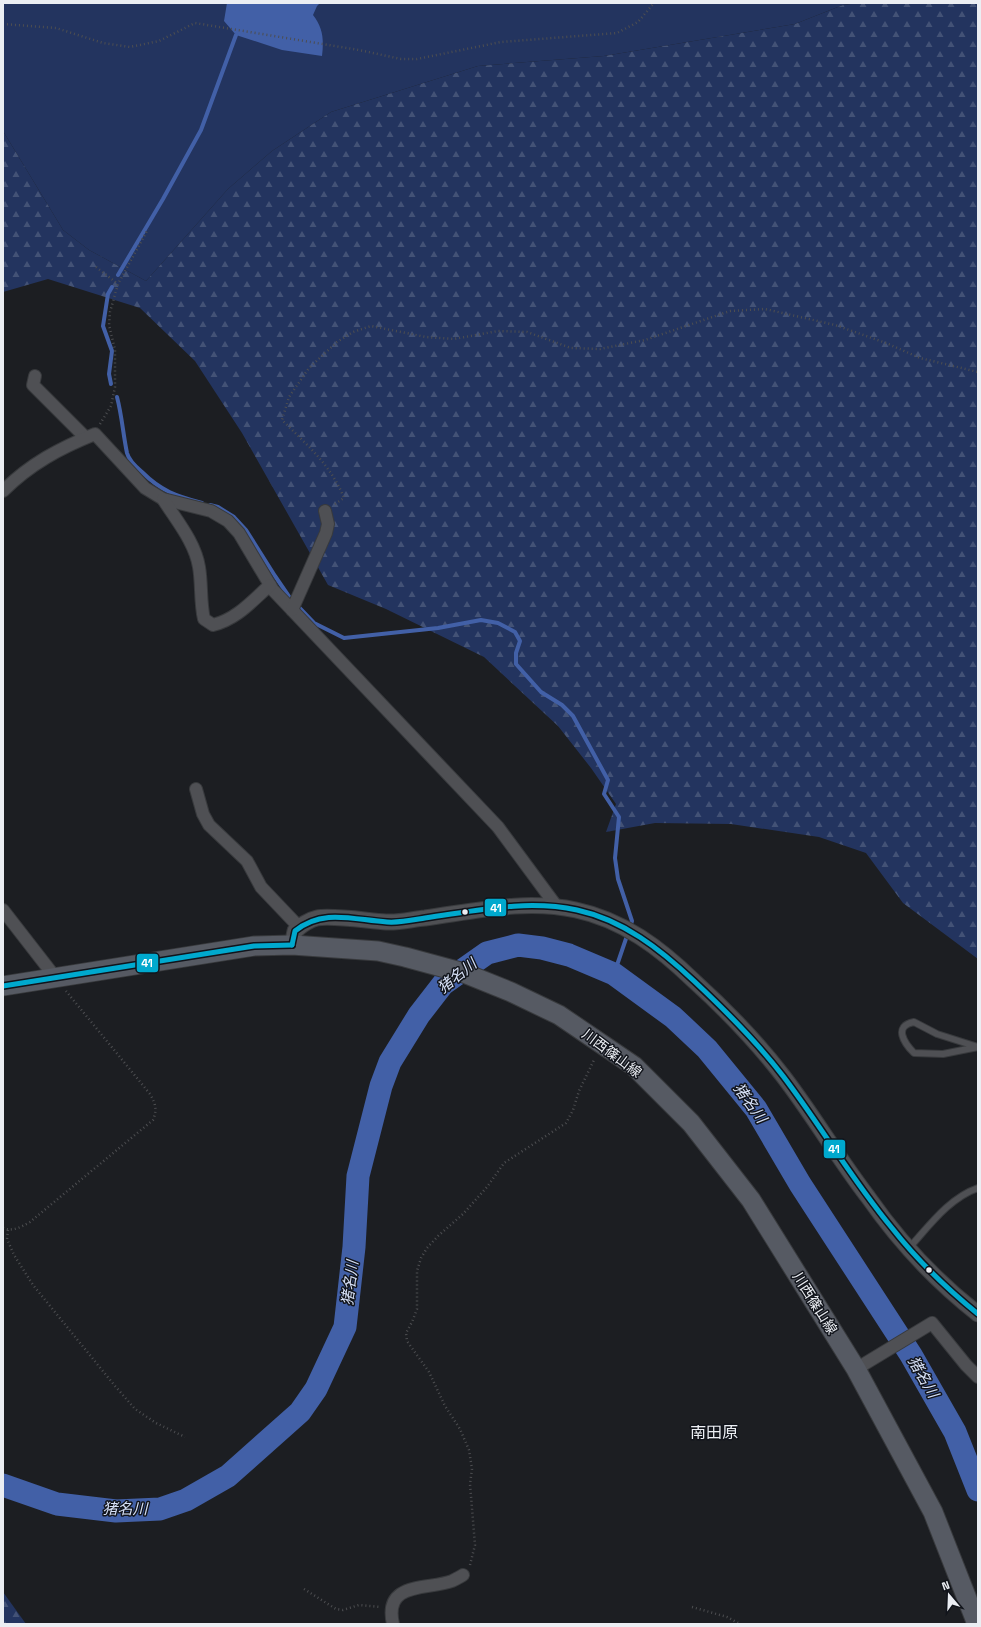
<svg xmlns="http://www.w3.org/2000/svg" width="981" height="1627" font-family="'Space Grotesk','Noto Sans JP',sans-serif">
<style>
.grass{fill:#23345f}
.forest{fill:url(#forest-firs)}
.water{fill:#4260a7}
.lines{fill:none;stroke-linecap:round;stroke-linejoin:round}
.stream{stroke:#4260a7;stroke-width:4}
.river{stroke:#4260a7;stroke-width:23}
.service-casing{stroke:#383a3d;stroke-width:8}
.minor-casing{stroke:#383a3d;stroke-width:14}
.tertiary-casing{stroke:#383a3d;stroke-width:17}
.primary-casing{stroke:#383a3d;stroke-width:21}
.path{stroke:#4d4e51;stroke-width:2.5;stroke-dasharray:1 3;stroke-linecap:butt}
.service{stroke:#4f5054;stroke-width:6}
.minor{stroke:#4f5054;stroke-width:12}
.tertiary{stroke:#4f5054;stroke-width:15}
.primary{stroke:#565a63;stroke-width:19}
.bus-1-casing{stroke:#11141b;stroke-width:8}
.bus-1{stroke:#00a9ce;stroke-width:5}
.bus-dot{fill:#ebeef3;stroke:#11141b;stroke-width:1.5}
.labels{text-anchor:middle;stroke-width:3;stroke-linejoin:round;paint-order:stroke}
.street-label{font-size:14px;fill:#ebeef3;stroke:#11141b}
.water-label{font-size:15px;font-style:italic;fill:#d7e1f7;stroke:#11141b}
.quarter-label{font-size:16px;fill:#ebeef3;stroke:#11141b}
.line-badge{stroke:#11141b;stroke-width:1.5}
.badge-label{font-size:11px;text-anchor:middle;font-weight:bold;fill:#fff}
</style>
<defs>
<pattern id="forest-firs" width="22" height="20" patternUnits="userSpaceOnUse"><rect width="22" height="20" fill="#23345f"/><path d="M5 1l3.5 6h-7zM16 11l3.5 6h-7z" fill="#435276"/></pattern>
</defs>
<rect width="100%" height="100%" fill="#1c1e22"/>
<path class="grass" d="M3,3H858L843,5L795,24L604,56L478,66L331,112L272,151L228,189L146,281L89,250L63,230L3,131Z"/>
<g class="forest">
<path d="M858,3H978V959L903,903L866,853L819,837L731,824L655,823L606,832L616,804L591,768L558,726L484,657L386,609L328,585L242,433L195,361L140,308L48,279L3,292V131L63,230L89,250L146,281L228,189L272,151L331,112L478,66L604,56L795,24L843,5Z"/>
<path d="M3,1592L26,1624H3Z"/>
</g>
<path class="water" d="M227,3H320L317,6L313,15C323,28 324,39 322,56L282,50L236,35L224,21Z"/>
<g class="lines">
<g class="stream">
<path d="M118,275L163,199L201,130L236,35"/>
<path d="M111,384L109,374L112,351L103,326L108,294L112,287"/>
<path d="M117,397C122,416 123,434 127,453C129,461 136,467 142,472C161,491 176,496 202,503"/>
<path d="M210,505L218,507L234,517L246,530L275,576L290,598L314,623L344,638L438,628L481,620L498,623L515,632L520,641L516,653V664L541,692L562,705L573,716L608,780L604,794L619,817L615,858L618,879L632,921L614,974"/>
</g>
<path class="river" d="M3,1485L57,1504L116,1511L160,1509L186,1500L228,1476L300,1412L316,1389L345,1327L354,1247L358,1176L381,1086L390,1062L419,1015L443,984L487,953L518,945L542,948L569,955L614,974L673,1017L707,1049L756,1109L800,1184L911,1355L955,1432L978,1490"/>
<defs>
<g id="service">
<path d="M978,1047L943,1054L914,1053C904,1043 893,1026 914,1022L937,1034L978,1047"/>
<path d="M909,1248C929,1226 949,1198 978,1188"/>
</g>
<g id="minor">
<path d="M35,376L33,385L85,437"/>
<path d="M3,491C30,464 60,448 95,434L145,488L163,499L211,511L228,521L239,533L273,590L498,827L557,907"/>
<path d="M163,499C176,520 195,542 199,567C202,584 200,602 204,619L213,625C237,619 252,601 270,585"/>
<path d="M292,610L326,533L328,524L325,511"/>
<path d="M196,789L203,814L209,825L247,861L261,887L299,927"/>
<path d="M3,910L55,977"/>
<path d="M856,1369L932,1323L966,1365L978,1377"/>
<path d="M393,1624C383,1581 428,1590 452,1581C456,1579 460,1577 463,1575"/>
</g>
<path id="tertiary" d="M292,945L295,931C302,925 308,920 317,918C332,915 369,921 386,922C399,923 413,919 425,918C476,911 525,899 576,910C623,920 660,948 694,981C726,1010 756,1041 783,1076C813,1115 838,1158 868,1197C898,1240 937,1282 978,1314"/>
<path id="primary" d="M3,986L254,946L292,945L378,951L405,957L464,973L511,992L559,1015L634,1066L691,1123L751,1200L856,1369L933,1512L977,1624"/>
</defs>
<use href="#service" class="service-casing"/>
<use href="#minor" class="minor-casing"/>
<use href="#tertiary" class="tertiary-casing"/>
<use href="#primary" class="primary-casing"/>
<g class="path">
<path d="M3,24L56,28L103,43L130,47L159,41L195,23L359,50L401,59H417L501,42L617,33L638,22L654,3"/>
<path d="M96,267L118,284"/>
<path d="M100,424L111,406L115,387V350L109,325L110,312L118,284L148,229"/>
<path d="M335,504L344,498C331,465 307,445 282,420L289,397L309,368L337,342L353,332L371,326L426,337L454,339L498,331L527,332L571,348L600,349L645,340L730,311L765,309L835,325L886,343L920,358L978,372"/>
<path d="M3,1228C12,1232 21,1227 30,1222L153,1120C157,1110 156,1104 150,1094L66,991"/>
<path d="M8,1230L7,1239L14,1255L33,1285L115,1386L135,1409L156,1423L185,1437"/>
<path d="M470,1565L475,1545L470,1484L472,1469L469,1450L460,1429L445,1406L429,1372L407,1341L406,1333L412,1322L417,1309V1271L421,1258L427,1248L438,1236L463,1214L487,1187L504,1163L566,1123L573,1110L579,1091L594,1060"/>
<path d="M304,1589L336,1609L343,1610L359,1605L381,1607"/>
<path d="M692,1607L727,1617L740,1624"/>
</g>
<use href="#service" class="service"/>
<use href="#minor" class="minor"/>
<use href="#tertiary" class="tertiary"/>
<use href="#primary" class="primary"/>
<defs>
<g id="bus-1">
<path d="M292,945L295,931C323,908 354,920 387,922C400,923 413,920 425,918C475,911 526,899 577,910C623,920 660,949 694,981C726,1011 757,1042 783,1076C821,1126 852,1180 892,1228C917,1260 946,1288 978,1314"/>
<path d="M3,986L254,946L292,945"/>
</g>
</defs>
<use href="#bus-1" class="bus-1-casing"/>
<use href="#bus-1" class="bus-1"/>
</g>
<g class="bus-dot">
<circle cx="465" cy="912" r="3.5"/>
<circle cx="929" cy="1270" r="3.5"/>
</g>
<g class="labels">
<g class="street-label">
<text transform="translate(612 1053) rotate(37)" y="5">川西篠山線</text>
<text transform="translate(815 1303) rotate(58)" y="5">川西篠山線</text>
</g>
<g class="water-label">
<text transform="translate(457 976) rotate(-39)" y="5">猪名川</text>
<text transform="translate(750 1103) rotate(54)" y="5">猪名川</text>
<text transform="translate(350 1283) rotate(-83)" y="5">猪名川</text>
<text transform="translate(923 1377) rotate(60)" y="5">猪名川</text>
<text x="125" y="1514">猪名川</text>
</g>
<g class="quarter-label">
<text x="714" y="1438">南田原</text>
</g>
</g>
<g class="line-badge">
<rect x="484" y="898" width="23" height="19" rx="4" fill="#00a9ce"/>
<rect x="136" y="953" width="23" height="20" rx="4" fill="#00a9ce"/>
<rect x="823" y="1139" width="23" height="20" rx="4" fill="#00a9ce"/>
</g>
<g class="badge-label">
<text x="496" y="912">41</text>
<text x="147" y="967">41</text>
<text x="834" y="1153">41</text>
</g>
<rect width="981" height="1627" fill="none" stroke="#ebeef3" stroke-width="8"/>
<g transform="translate(949 1595) rotate(341)" stroke="#11141b" stroke-width="3" paint-order="stroke">
<path d="M0-3L7 15L0 10L-7 15Z" fill="#ebeef3"/>
<text y="-6" font-size="11" font-weight="bold" text-anchor="middle" fill="#ebeef3">N</text>
</g>
</svg>
